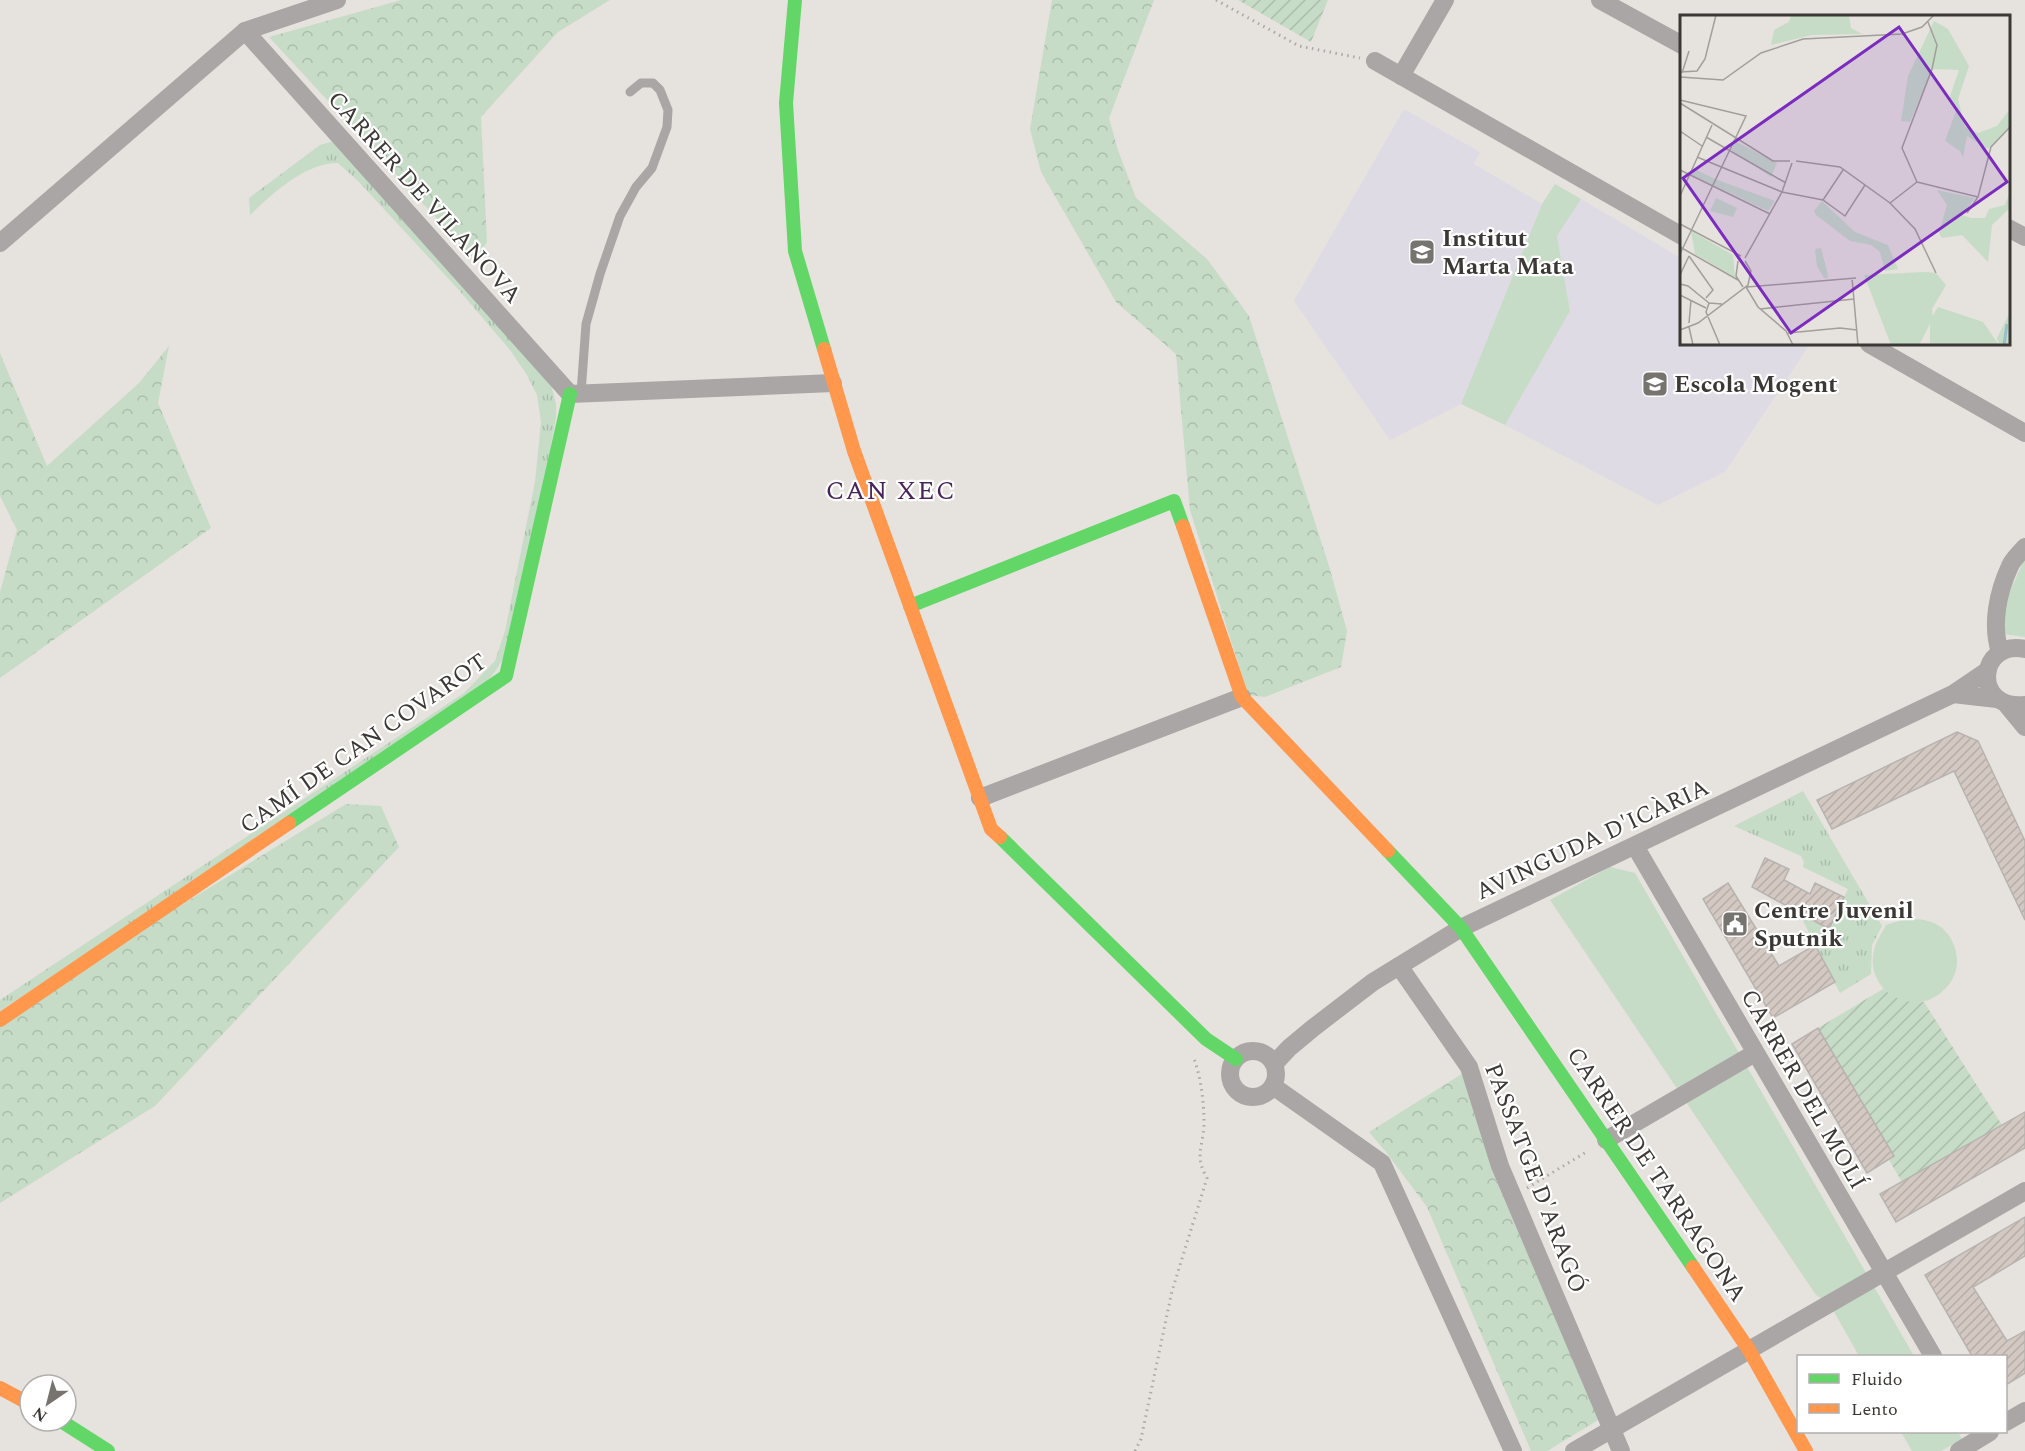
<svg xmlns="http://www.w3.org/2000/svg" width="2025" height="1451" font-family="Spectral,serif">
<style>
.education{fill:#dfdbe5}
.grass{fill:url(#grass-tufts)}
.forest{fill:url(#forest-crowns)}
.park{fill:#c6dcc7}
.garden{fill:url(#garden-furrows)}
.building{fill:url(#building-hatch);stroke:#b7b3b0;stroke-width:1.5}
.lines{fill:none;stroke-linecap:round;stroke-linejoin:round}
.path{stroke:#aba9a7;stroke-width:3;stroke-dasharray:1.5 4.5;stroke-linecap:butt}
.lane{stroke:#a9a6a5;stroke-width:9}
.street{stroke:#a9a6a5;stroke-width:18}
.fast{stroke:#63d668;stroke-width:14}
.slow{stroke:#ff974d;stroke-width:14}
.labels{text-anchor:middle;stroke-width:4.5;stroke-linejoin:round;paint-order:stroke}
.street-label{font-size:24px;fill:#3b3835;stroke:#fff}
.poi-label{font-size:24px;font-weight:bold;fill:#3b3835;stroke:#fff;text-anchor:start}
.neighbourhood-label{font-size:26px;letter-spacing:1.5px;fill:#48245b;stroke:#fff}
.inset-river{fill:none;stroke:#96c0cb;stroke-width:3}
.inset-road{fill:none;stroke:#a29e9a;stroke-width:1.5}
.view{fill:#7b2cbf;fill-opacity:0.15;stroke:#7b2cbf;stroke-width:3}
.inset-edge{fill:none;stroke:#3b3835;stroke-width:3}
</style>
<defs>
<pattern id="grass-tufts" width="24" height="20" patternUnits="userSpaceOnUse" patternTransform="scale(1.5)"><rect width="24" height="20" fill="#c6dcc7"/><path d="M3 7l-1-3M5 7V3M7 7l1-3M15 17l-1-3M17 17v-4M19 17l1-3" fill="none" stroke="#abbeac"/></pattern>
<pattern id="forest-crowns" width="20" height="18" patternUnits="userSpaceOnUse" patternTransform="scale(1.5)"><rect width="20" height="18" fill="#c6dcc7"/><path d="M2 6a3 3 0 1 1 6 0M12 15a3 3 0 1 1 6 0" fill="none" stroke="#abbeac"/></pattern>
<pattern id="garden-furrows" width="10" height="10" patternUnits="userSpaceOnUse" patternTransform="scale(1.5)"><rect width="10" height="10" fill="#c6dcc7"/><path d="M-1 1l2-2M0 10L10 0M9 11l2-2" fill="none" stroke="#abbeac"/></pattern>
<pattern id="building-hatch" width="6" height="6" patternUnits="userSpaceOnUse" patternTransform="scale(1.5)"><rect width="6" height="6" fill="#d4c9c2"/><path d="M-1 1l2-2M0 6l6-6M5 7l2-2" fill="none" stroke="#b7ada7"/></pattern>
</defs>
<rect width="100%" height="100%" fill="#e6e2dd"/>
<g class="education">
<path d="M1404,109L1480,152L1474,164L1542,204L1461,404L1390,440L1294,301Z"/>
<path d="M1581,199L1681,258L1682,344H1810L1725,472L1658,505L1505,425L1570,311L1557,236Z"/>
</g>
<g class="grass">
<path d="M334,141L537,363L552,388L556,404V418L516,631C505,659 492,681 468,699L353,778L0,1011V1000L464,693L495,661L505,631L535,482L541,422L537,395L527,375L510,350L458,289L358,181L338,163C305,163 273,193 250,215L249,198L320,145Z"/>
<path d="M1803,791L1882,926L1872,945L1871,974L1840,993L1800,915L1829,928L1848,889L1803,867L1804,862L1801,856L1734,826Z"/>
</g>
<g class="forest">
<path d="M401,0H610L558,32L481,117L487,242L475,260L269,37Z"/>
<path d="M1052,0H1154L1109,118L1118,150L1136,198L1207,259L1249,316L1329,566L1347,631L1341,667L1265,697L1248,695L1190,510L1176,354L1116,302L1041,172L1030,129Z"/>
<path d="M169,346L158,403L211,528L0,678V592L17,530L0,496V353L47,466L139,383Z"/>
<path d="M346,804L381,806L399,847L155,1106L0,1203V1016Z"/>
<path d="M1465,1072L1497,1157L1492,1171L1600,1419L1547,1451H1531L1427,1207L1386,1152L1369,1132Z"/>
</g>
<g class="park">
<path d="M1555,184L1581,199L1557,236L1570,311L1505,425L1461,404L1542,204Z"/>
<path d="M2025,558V637L2003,634L2006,600Z"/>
<path d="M1610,867L1635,873L1914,1356H1859L1829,1303L1816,1295L1550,900Z"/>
<path d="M1905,919C1924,918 1943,922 1952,941C1976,988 1908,1028 1880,984C1873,974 1871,962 1874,950C1876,941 1882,933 1886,925Z"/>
<path d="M1901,1432H1958L1962,1439L1941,1451H1912Z"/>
</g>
<g class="garden">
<path d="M1238,0H1328L1311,42Z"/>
<path d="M1883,989C1897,1000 1906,1003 1924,1002L2002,1125L1902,1182L1889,1160L1894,1156L1818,1028Z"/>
</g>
<g class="building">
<path d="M1957,732L1978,741L2025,841V920L1954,771L1832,829L1817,800Z"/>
<path d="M1765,858L1789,869L1784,880L1810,894L1815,883L1844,897L1829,929L1752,887Z"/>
<path d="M1728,883L1779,966L1815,945L1835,982L1773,1018L1703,899Z"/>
<path d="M1818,1028L1894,1156L1867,1173L1792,1044Z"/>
<path d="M2025,1112V1148L1896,1222L1880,1194Z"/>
<path d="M2025,1217V1256L1973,1287L2007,1341L2025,1331V1373L2006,1385V1356H1972L1925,1275Z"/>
</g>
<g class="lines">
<g class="path">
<path d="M1216,0L1299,46L1360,58"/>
<path d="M1527,1188L1588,1151"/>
<path d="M1135,1451L1141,1439L1172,1291L1207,1178C1194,1155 1203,1149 1204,1124C1204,1101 1201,1077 1193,1056"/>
</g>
<path class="lane" d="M581,393L586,324L600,274L620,216L636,187L652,168L667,127L668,110L660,90L653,83H641L630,92"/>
<g class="street">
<path d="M1600,0L1682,45"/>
<path d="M245,31L570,394L833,383"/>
<path d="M1375,61L1682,236"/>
<path d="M1401,76L1445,0"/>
<path d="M2008,228L2025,237"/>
<path d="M0,243L245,31L337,0"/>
<path d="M1869,344L2025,433"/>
<path d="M2025,649C1978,639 1971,710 2025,705"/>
<path d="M2000,652C1991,624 1998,592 2010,566C2013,559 2020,553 2025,547"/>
<path d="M1953,694L1997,699"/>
<path d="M2007,705L2025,727"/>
<path d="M980,798L1242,697"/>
<path d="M1635,846L1933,1356"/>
<path d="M1399,966L1469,1067L1500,1166L1621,1451"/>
<circle cx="1253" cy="1074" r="23"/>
<path d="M1274,1064L1289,1048L1313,1028L1373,982L1461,928L1953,694L1987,671"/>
<path d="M1273,1086L1382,1163L1513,1451"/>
<path d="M1606,1140L1755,1053"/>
<path d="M2006,1422L2025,1411"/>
<path d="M1574,1451L2025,1191"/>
<path d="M1959,1451L1990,1432"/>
</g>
<g class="fast">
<path d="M795,0L786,103L795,251L824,349"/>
<path d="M910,606L1174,501L1183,526"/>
<path d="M289,823L506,676L570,394"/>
<path d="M1000,837L1206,1039L1236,1059"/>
<path d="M1388,851L1461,928L1693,1267"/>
<path d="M61,1421L108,1451"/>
</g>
<g class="slow">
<path d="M824,349L854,451L991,829L1000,837"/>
<path d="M1183,526L1242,697L1388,851"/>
<path d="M0,1020L289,823"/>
<path d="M1693,1267L1749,1350L1806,1451"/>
<path d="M0,1388L30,1404"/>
</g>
</g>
<defs>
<symbol id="school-square" viewBox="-11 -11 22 22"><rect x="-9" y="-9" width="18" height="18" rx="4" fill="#777470" stroke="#fff"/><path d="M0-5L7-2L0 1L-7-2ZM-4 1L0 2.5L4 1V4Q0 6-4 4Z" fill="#fff"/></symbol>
<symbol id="civic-square" viewBox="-11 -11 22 22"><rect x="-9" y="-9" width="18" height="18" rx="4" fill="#777470" stroke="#fff"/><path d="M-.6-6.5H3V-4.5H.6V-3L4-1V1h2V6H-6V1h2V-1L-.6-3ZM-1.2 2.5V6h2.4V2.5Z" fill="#fff"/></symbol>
</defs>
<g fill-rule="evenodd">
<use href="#school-square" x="1407" y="237" width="30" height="30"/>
<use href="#school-square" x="1640" y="369" width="30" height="30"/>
<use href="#civic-square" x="1720" y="909" width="30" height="30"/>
</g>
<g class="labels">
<g class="street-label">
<text transform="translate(425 197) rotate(48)" y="8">CARRER DE VILANOVA</text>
<text transform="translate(363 743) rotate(-35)" y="8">CAMÍ DE CAN COVAROT</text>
<text transform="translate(1592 839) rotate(-25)" y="8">AVINGUDA D'ICÀRIA</text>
<text transform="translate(1804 1089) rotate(60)" y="8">CARRER DEL MOLÍ</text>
<text transform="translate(1657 1174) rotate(56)" y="8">CARRER DE TARRAGONA</text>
<text transform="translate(1536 1178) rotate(69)" y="8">PASSATGE D'ARAGÓ</text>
</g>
<g class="poi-label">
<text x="1442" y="246">Institut<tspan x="1442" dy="28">Marta Mata</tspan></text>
<text x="1674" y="392">Escola Mogent</text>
<text x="1754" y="918">Centre Juvenil<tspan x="1754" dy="28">Sputnik</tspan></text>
</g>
<g class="neighbourhood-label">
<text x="891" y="499">CAN XEC</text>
</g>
</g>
<g transform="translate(1680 15)">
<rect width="330" height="330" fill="#e6e2dd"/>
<path d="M330,297V330H319L317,323Z" fill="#c6dcc7"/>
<path d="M111,0H169L171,13L182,19L132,20L91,30L94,15L109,7ZM254,6L268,14L289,51L278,84L285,112L298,118L317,111L330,94V112L308,134L287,121L283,143L280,136L265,126L277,93L269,84L279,55L253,54L230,107L221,106L228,61ZM55,126L97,148L91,162L51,135ZM257,175L295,183L282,200L291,203H305L309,194L325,190L330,177V193L312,210L308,247L282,220L262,223L259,218L267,190ZM142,186L175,217L208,230L218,254L205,256L200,237L191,230L170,226L136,200L134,196ZM258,292L303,307L319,330H250V305Z" fill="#c6dcc7"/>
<path d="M14,154L35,164L95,186L88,196L11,160ZM11,216L53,240L55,262L15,239ZM141,233L148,260V263H144L137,251L135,234Z" fill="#c6dcc7"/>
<path d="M36,183L57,193L53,202L30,196ZM245,257L256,258L266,270L252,294L253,303L239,330H211L184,260Z" fill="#c6dcc7"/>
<path class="inset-river" d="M324,330L327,309"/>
<path class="inset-road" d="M0,57L17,56L25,44L36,0M2,58L9,36M0,62L43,65L81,38L123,24L222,19L242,12L254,0M0,85L66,101L0,239M0,88L93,146H110M0,116L22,131M26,122L106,168M17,142L102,177L143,185L165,201L185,170M116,146L160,152L210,188L235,214L256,258M0,155L90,199M237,167L222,133L252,54L257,30L248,7M237,167L298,182M0,181L32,110M143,185L163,155M210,188L237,167M287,198L298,182L311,132L330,112M0,209L61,241M0,232L58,265M9,241L33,275L26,283M65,243L102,177L112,148M58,246L56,261L63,272M0,260L9,241M172,263L178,330M0,269L8,271L29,288M66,272L78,292L106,316L113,330M67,272L176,263M0,280L26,293M80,294L174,284M9,308L11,285M9,312L13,330M0,315L18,308L68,270L71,256L65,246M108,318L160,313L177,315M40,330L26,297L29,288L42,289"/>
<path class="view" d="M219,12L327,167L111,318L3,163Z"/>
<rect width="330" height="330" class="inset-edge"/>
</g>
<rect x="1797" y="1355" width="210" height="78" fill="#ffffff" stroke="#b1afae" stroke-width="1.5"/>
<rect x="1809" y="1374" width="30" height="9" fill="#63d668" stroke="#b1afae" stroke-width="1.5"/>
<text x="1851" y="1385" font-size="18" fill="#3b3835">Fluido</text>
<rect x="1809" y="1404" width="30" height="9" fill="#ff974d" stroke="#b1afae" stroke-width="1.5"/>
<text x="1851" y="1415" font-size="18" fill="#3b3835">Lento</text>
<g transform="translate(48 1403) rotate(215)"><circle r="28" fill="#ffffff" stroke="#b1afae" stroke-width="1.5"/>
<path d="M0-4.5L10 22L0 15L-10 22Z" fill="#777470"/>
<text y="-9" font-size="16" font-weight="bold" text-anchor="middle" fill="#3b3835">N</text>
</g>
</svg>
